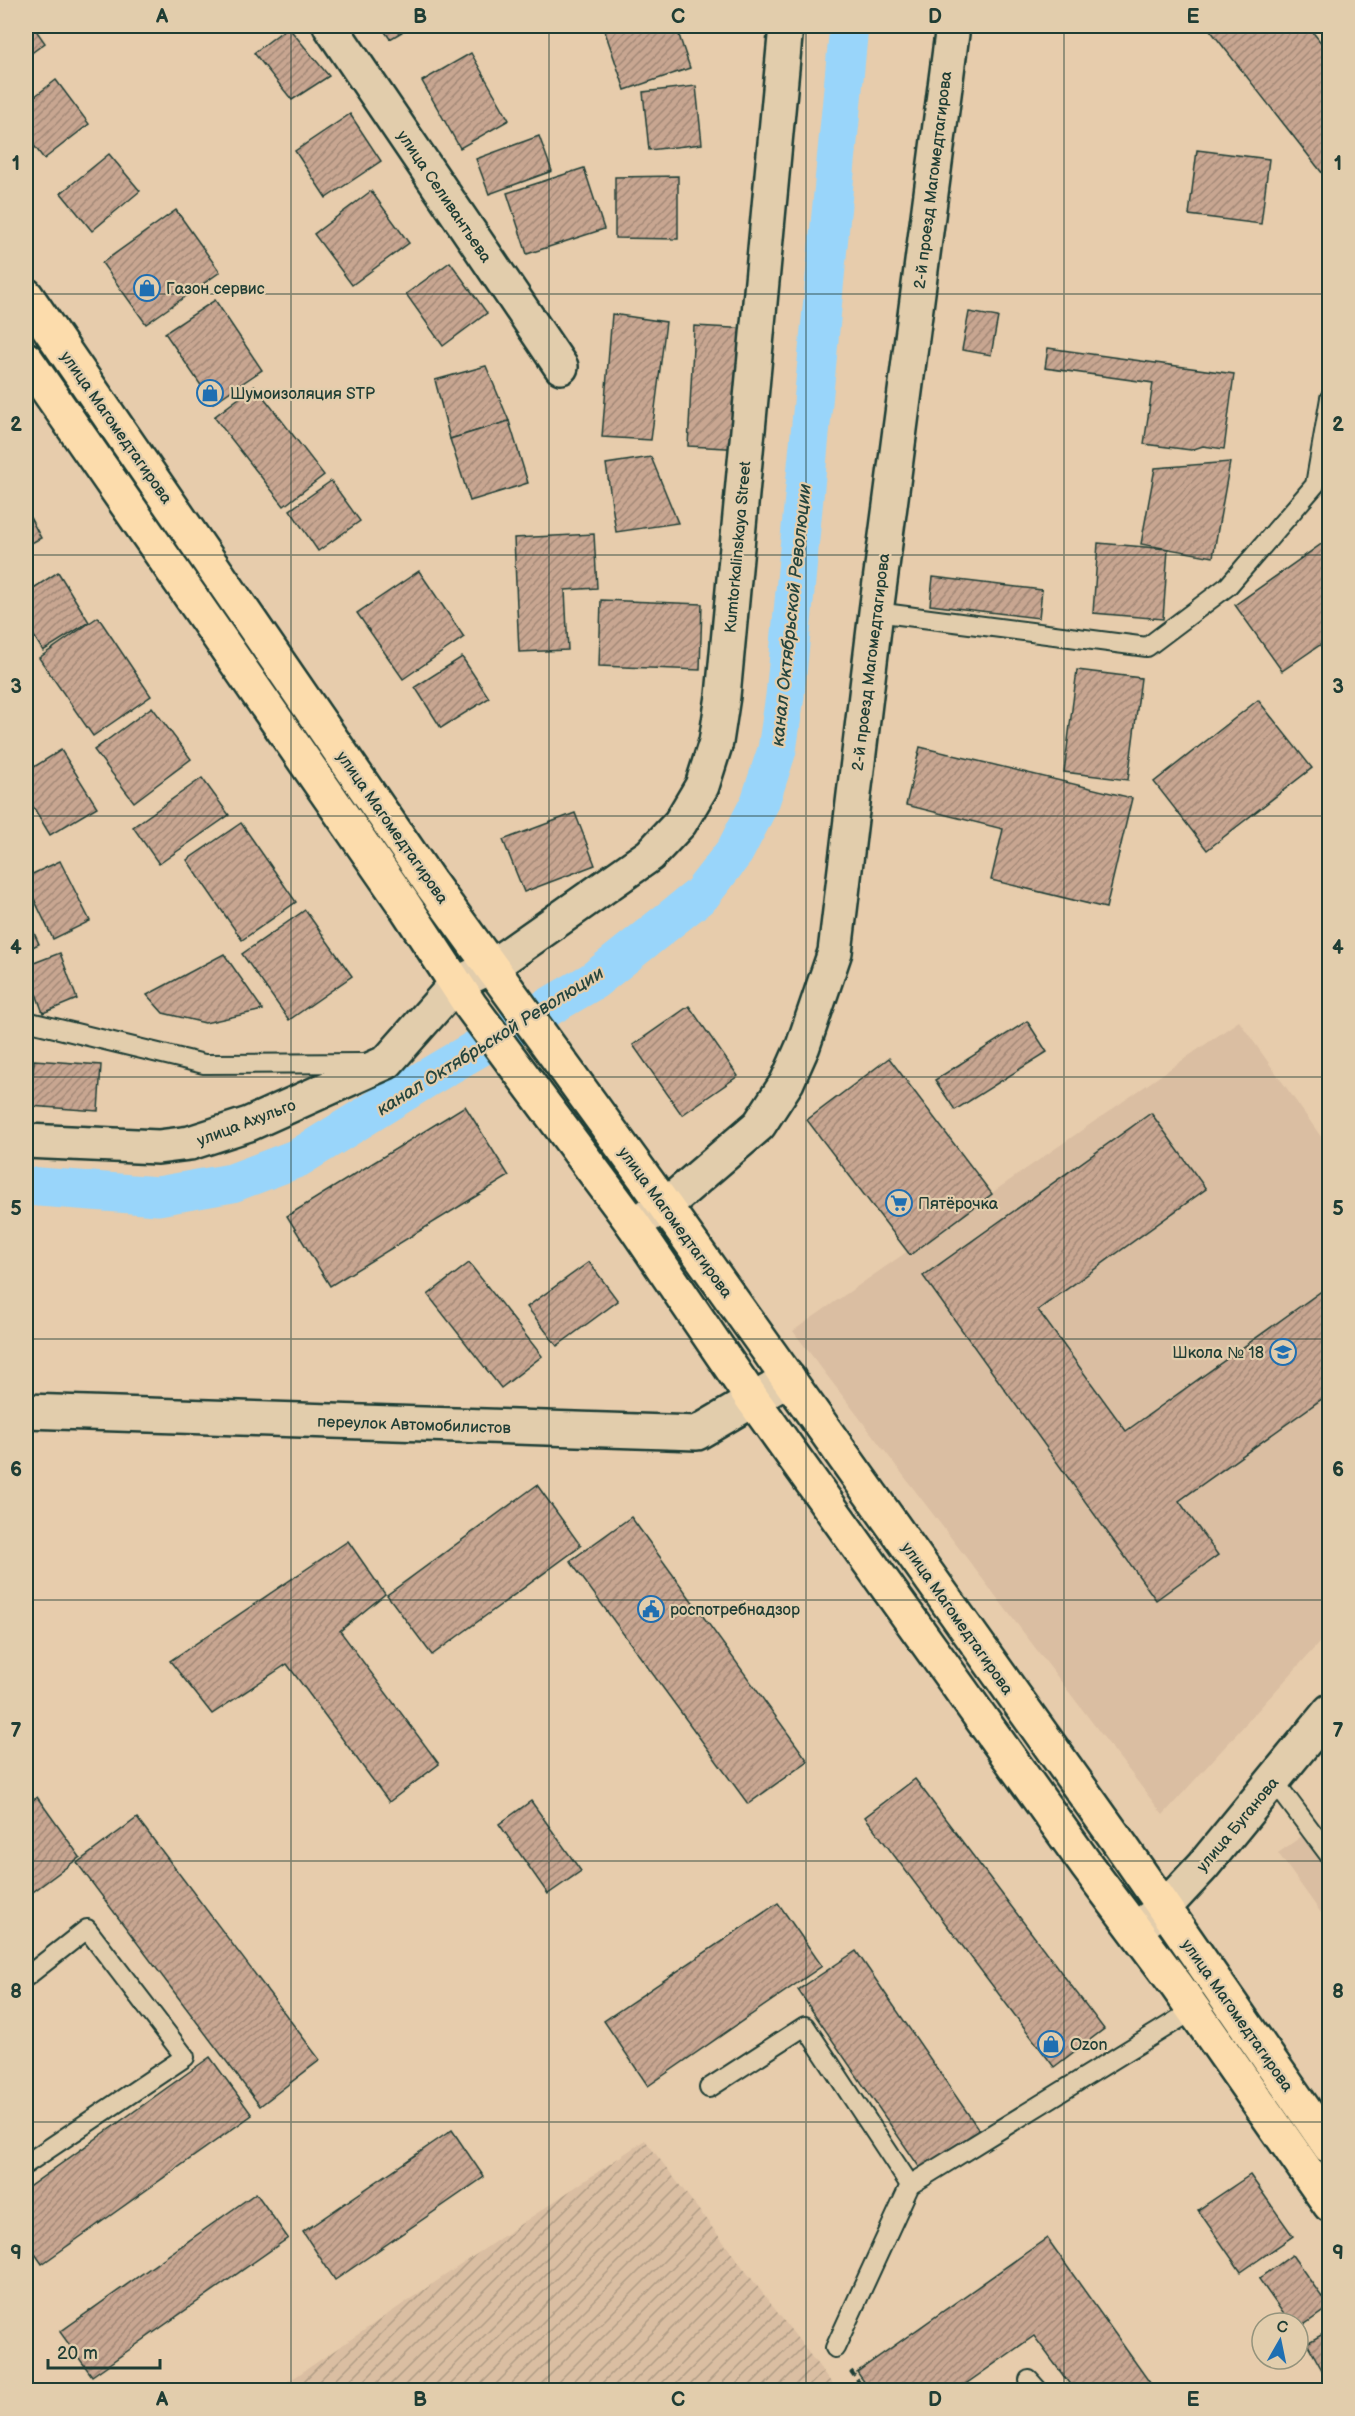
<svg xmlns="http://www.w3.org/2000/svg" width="1355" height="2416" font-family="'Balsamiq Sans',sans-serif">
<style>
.built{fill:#dabea2}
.industrial{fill:url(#industrial-furrows)}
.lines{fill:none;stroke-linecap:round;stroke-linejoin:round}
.canal{stroke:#99d5fa;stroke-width:39}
.building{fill:url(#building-hatch);stroke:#1f3d34;stroke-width:1.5}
.service-casing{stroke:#1f3d34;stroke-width:22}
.minor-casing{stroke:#1f3d34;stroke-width:38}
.secondary-casing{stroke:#1f3d34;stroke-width:38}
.primary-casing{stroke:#1f3d34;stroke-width:38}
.path{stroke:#1f3d34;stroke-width:4;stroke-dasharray:6 4.5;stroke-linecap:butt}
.service{stroke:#e2cdac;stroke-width:18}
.minor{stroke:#e2cdac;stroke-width:33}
.secondary{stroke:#e2cdac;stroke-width:33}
.primary{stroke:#fcdcac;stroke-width:33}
.grid{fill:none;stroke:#1f3d34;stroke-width:1.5;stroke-opacity:0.55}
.labels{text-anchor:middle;stroke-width:4.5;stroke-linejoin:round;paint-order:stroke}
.street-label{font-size:16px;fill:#1f3d34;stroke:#e2cdac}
.poi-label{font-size:16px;fill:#1f3d34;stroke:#e2cdac;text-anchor:start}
.water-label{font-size:18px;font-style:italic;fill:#25453e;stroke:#e2cdac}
.neatline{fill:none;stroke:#1f3d34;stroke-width:2}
.grid-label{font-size:20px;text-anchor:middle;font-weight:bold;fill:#1f3d34}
</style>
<defs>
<pattern id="industrial-furrows" width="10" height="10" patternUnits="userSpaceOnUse" patternTransform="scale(1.5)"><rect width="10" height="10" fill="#dabea2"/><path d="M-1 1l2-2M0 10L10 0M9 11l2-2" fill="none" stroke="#b09c85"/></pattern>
<pattern id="building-hatch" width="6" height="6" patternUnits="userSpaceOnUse" patternTransform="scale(1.5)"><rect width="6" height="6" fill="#c8a691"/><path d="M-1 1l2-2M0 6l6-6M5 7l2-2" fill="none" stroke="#a28877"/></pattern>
</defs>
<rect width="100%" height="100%" fill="#e7ccac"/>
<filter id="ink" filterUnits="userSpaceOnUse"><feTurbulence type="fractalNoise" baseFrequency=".0167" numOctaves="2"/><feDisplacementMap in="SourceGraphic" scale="12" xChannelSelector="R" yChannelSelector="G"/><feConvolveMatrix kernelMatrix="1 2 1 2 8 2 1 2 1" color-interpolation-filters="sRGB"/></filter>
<g filter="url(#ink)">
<g class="built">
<path d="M1239,1021L1329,1148V1632L1163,1815L793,1331Z"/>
<path d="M1329,1817V1924L1278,1853Z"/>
</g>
<path class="industrial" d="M645,2140L837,2390H276Z"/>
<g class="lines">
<path class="canal" d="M26,1186L158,1196L232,1183L298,1158L427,1078L593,981L701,895L735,851L760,802L777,750L785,696L849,26"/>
</g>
<g class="building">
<path d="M26,26H33L45,43L26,57Z"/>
<path d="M381,26H412L390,39Z"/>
<path d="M603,26H676L690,68L625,90Z"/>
<path d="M1207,26H1308L1330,54V183Z"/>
<path d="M288,27L329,76L292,100L254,53Z"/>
<path d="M471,53L509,120L460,148L422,81Z"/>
<path d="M56,80L89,124L44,159L26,135V103Z"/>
<path d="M696,86L702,144L649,150L643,92Z"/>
<path d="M350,114L381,161L326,198L295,151Z"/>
<path d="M539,136L552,171L489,194L476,159Z"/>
<path d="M1197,150L1269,159L1261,224L1189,215Z"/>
<path d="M109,154L140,191L92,231L61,193Z"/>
<path d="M584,168L604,229L527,254L507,193Z"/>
<path d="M678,176V239L615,238V177Z"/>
<path d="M371,191L409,243L352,285L314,234Z"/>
<path d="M176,210L220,272L146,324L102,263Z"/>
<path d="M450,262L487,313L443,346L406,294Z"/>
<path d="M215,300L262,370L213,403L165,333Z"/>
<path d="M969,312L998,317L991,355L962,350Z"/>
<path d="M612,314L666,322L651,440L602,437Z"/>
<path d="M694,326L751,329L745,449L688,446Z"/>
<path d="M1048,348L1234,374L1224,449L1203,446L1191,450L1144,444L1153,383L1045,368Z"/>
<path d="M486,366L509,421L450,439L435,380Z"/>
<path d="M255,386L324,475L284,506L214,417Z"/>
<path d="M509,421L528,483L470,501L450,439Z"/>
<path d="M651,457L678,523L616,532L606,464Z"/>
<path d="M1230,462L1213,557L1141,544L1155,468Z"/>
<path d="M331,481L360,521L318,551L290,510Z"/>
<path d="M26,510L41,538L26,546Z"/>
<path d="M594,534L597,588L565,590L568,650L519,652L514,538Z"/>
<path d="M1330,538V638L1282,671L1235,605Z"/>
<path d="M1098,543L1168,549L1163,619L1093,613Z"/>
<path d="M419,571L464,637L403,679L357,613Z"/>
<path d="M58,572L89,622L43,651L26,623V593Z"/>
<path d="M933,577L1042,590L1039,618L930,605Z"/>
<path d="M601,600L702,604L700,670L599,666Z"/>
<path d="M98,617L151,696L93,736L39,658Z"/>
<path d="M462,657L489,698L441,728L415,687Z"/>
<path d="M1077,670L1141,678L1128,780L1064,772Z"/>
<path d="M1258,700L1312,768L1207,850L1154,782Z"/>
<path d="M152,707L191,759L134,802L94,750Z"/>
<path d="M920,747L1132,798L1106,908L991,880L1003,829L906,805Z"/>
<path d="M61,750L97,807L50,835L26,795V772Z"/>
<path d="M202,778L229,815L159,864L133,827Z"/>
<path d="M575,813L595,865L524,892L503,840Z"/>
<path d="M241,823L296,902L242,940L187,860Z"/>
<path d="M60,861L90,921L53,939L26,882V877Z"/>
<path d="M305,910L352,976L289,1020L242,954Z"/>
<path d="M26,915L39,944L26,950Z"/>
<path d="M60,953L77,999L43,1013L26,966Z"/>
<path d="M224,954L263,1010L205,1023L163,1013L147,995Z"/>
<path d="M689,1006L738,1076L682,1115L633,1045Z"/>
<path d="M1027,1021L1047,1052L955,1110L935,1080Z"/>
<path d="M889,1058L992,1194L910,1255L807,1120Z"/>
<path d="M34,1060L101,1065L98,1111L30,1106Z"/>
<path d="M465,1106L509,1176L330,1286L287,1216Z"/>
<path d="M1151,1113L1206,1189L1038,1310L1126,1431L1330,1285V1393L1179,1501L1218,1555L1156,1600L923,1276Z"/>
<path d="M589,1262L618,1301L557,1346L527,1307Z"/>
<path d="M469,1263L542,1356L501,1388L428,1295Z"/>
<path d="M537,1485L581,1546L432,1655L387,1595Z"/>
<path d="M631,1517L808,1761L748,1804L570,1561Z"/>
<path d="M348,1541L385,1594L340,1631L439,1764L389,1802L287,1664L212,1714L170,1661Z"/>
<path d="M915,1779L1104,2029L1054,2067L865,1817Z"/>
<path d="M37,1797L80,1857L26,1897V1806Z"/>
<path d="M531,1801L581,1871L548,1894L499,1824Z"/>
<path d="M137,1818L320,2060L260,2106L77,1863Z"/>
<path d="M778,1903L822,1966L648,2086L604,2021Z"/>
<path d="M856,1951L982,2134L924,2174L798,1990Z"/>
<path d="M210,2057L252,2115L42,2264L26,2241V2189Z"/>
<path d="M452,2130L484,2177L335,2280L303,2232Z"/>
<path d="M1250,2175L1293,2236L1241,2272L1198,2210Z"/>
<path d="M256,2193L288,2238L92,2376L60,2332Z"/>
<path d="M1047,2238L1155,2390H1074L1034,2336L957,2390H870L857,2372Z"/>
<path d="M1292,2255L1329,2307L1298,2329V2323H1290L1259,2279Z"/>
<path d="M1330,2330V2375L1326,2377L1307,2343Z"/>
</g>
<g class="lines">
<defs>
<g id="service">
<path d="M876,612L1147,647L1228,586L1315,485L1330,398"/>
<path d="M26,1021L204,1064L367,1063"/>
<path d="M1274,1781L1330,1856"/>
<path d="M26,1977L87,1929L185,2057L26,2164"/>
<path d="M709,2088L805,2026L910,2185"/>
<path d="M835,2348L910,2185L1200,2006"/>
<path d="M1029,2380L1038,2390"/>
</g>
<g id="minor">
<path d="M330,26L561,367"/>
<path d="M491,967L650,855L680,823L702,786L716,742L723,696L786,26"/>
<path d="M633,1224L665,1206L759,1125L787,1082L803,1046L835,952L876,612L953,26"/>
<path d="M1135,1929L1163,1909L1203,1866L1330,1711"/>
</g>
<g id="secondary">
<path d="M26,1141L158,1147L190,1143L249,1124L387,1062L456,984L491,967"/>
<path d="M26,1411L697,1433L789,1379"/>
</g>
<g id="primary">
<path d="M26,295L431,884L665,1206L1120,1844L1330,2147"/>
<path d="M26,359L403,903L470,1005L633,1224L753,1400L1087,1866L1177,1986L1330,2205"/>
</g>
</defs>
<use href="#service" class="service-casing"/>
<use href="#minor" class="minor-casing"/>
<use href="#secondary" class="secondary-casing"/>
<use href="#primary" class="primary-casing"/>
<path class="path" d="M851,2371L864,2390"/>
<use href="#service" class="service"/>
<use href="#minor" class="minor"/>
<use href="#secondary" class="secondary"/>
<use href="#primary" class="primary"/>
</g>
</g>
<path class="grid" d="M291,26V2390M549,26V2390M806,26V2390M1064,26V2390M26,294H1330M26,555H1330M26,816H1330M26,1077H1330M26,1339H1330M26,1600H1330M26,1861H1330M26,2122H1330"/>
<defs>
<symbol id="shop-ring" viewBox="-11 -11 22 22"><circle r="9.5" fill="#e2cdac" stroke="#1f6fb2" stroke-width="1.5"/><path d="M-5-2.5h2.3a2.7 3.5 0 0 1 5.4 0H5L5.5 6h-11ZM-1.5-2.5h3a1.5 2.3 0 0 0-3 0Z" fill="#1f6fb2"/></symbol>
<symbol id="supermarket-ring" viewBox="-11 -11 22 22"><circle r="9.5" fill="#e2cdac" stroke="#1f6fb2" stroke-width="1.5"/><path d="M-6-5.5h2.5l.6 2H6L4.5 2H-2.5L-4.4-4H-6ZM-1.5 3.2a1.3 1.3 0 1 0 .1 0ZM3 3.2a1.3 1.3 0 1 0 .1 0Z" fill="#1f6fb2"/></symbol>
<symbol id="school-ring" viewBox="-11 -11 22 22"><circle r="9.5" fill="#e2cdac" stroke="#1f6fb2" stroke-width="1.5"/><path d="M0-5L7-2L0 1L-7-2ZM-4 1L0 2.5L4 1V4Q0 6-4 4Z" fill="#1f6fb2"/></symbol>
<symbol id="civic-ring" viewBox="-11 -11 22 22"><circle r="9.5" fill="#e2cdac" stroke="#1f6fb2" stroke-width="1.5"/><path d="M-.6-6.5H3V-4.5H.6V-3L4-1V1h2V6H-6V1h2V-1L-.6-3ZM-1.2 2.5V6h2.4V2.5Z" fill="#1f6fb2"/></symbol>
</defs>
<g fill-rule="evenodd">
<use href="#shop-ring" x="132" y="273" width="30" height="30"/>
<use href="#shop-ring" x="195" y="378" width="30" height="30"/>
<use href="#supermarket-ring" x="884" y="1188" width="30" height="30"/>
<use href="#school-ring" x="1268" y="1337" width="30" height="30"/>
<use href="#civic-ring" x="636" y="1594" width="30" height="30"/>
<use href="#shop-ring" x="1036" y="2029" width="30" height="30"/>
</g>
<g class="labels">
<g class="street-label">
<text transform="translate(932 180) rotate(-83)" y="6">2-й проезд Магомедтагирова</text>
<text transform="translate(445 196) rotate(56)" y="6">улица Селивантьева</text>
<text transform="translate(117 427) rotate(55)" y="6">улица Магомедтагирова</text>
<text transform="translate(737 547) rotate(-85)" y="6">Kumtorkalinskaya Street</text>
<text transform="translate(870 662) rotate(-83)" y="6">2-й проезд Магомедтагирова</text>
<text transform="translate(393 827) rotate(55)" y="6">улица Магомедтагирова</text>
<text transform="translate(246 1122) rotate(-21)" y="6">улица Ахульго</text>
<text transform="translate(676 1222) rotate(54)" y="6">улица Магомедтагирова</text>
<text transform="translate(414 1424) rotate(2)" y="6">переулок Автомобилистов</text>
<text transform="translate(958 1618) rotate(55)" y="6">улица Магомедтагирова</text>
<text transform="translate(1237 1824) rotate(-50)" y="6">улица Буганова</text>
<text transform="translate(1238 2015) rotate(55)" y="6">улица Магомедтагирова</text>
</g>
<g class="poi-label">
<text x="166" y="294">Газон сервис</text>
<text x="230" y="399">Шумоизоляция STP</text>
<text x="918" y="1209">Пятёрочка</text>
<text x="1264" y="1358" text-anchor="end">Школа № 18</text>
<text x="670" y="1615">роспотребнадзор</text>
<text x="1070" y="2050">Ozon</text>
</g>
<g class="water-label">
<text transform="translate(791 615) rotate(-84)" y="6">канал Октябрьской Революции</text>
<text transform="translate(490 1041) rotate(-32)" y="6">канал Октябрьской Революции</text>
</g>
</g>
<rect width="1355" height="2416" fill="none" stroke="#e2cdac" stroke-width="66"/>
<g transform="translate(1280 2341) rotate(9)"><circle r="28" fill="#e2cdac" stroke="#94937c" stroke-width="1.5"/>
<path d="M0-4.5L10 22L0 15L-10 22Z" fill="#1f6fb2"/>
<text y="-9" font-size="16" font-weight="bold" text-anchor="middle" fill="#1f3d34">С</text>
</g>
<path d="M48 2359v9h112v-9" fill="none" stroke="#1f3d34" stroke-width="3"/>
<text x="57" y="2359" font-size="18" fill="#1f3d34" stroke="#e2cdac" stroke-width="4.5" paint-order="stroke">20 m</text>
<rect x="33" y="33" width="1289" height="2350" class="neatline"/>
<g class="grid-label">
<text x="162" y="23">A</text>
<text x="420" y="23">B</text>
<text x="678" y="23">C</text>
<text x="935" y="23">D</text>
<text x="1193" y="23">E</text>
<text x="16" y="170">1</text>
<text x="1338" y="170">1</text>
<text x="16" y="431">2</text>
<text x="1338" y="431">2</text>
<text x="16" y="693">3</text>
<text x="1338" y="693">3</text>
<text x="16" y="954">4</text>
<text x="1338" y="954">4</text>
<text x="16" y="1215">5</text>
<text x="1338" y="1215">5</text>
<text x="16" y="1476">6</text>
<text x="1338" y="1476">6</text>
<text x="16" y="1737">7</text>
<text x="1338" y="1737">7</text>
<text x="16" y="1998">8</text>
<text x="1338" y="1998">8</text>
<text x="16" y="2259">9</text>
<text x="1338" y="2259">9</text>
<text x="162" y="2406">A</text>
<text x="420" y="2406">B</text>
<text x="678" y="2406">C</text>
<text x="935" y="2406">D</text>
<text x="1193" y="2406">E</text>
</g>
</svg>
